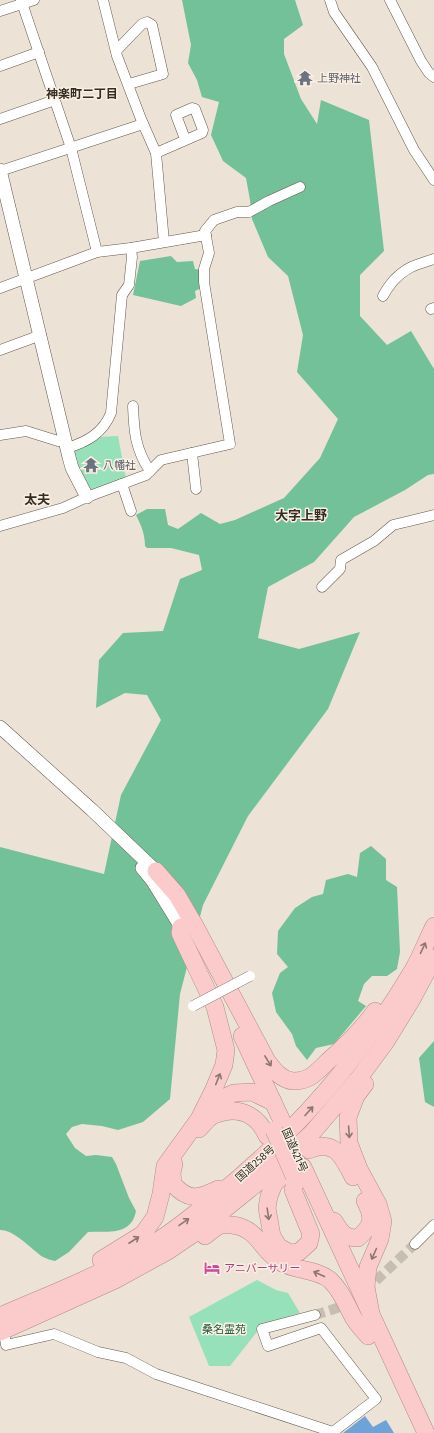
<svg xmlns="http://www.w3.org/2000/svg" width="434" height="1433" font-family="'Fira Sans Condensed','Noto Sans JP',sans-serif">
<style>
.green{fill:#97e1ba}
.forest{fill:#73c199}
.water{fill:#6ea3d9}
.lines{fill:none;stroke-linecap:round;stroke-linejoin:round}
.minor-tunnel{stroke:#c7beb3;stroke-width:10;stroke-dasharray:10 5;stroke-linecap:butt}
.minor-casing{stroke:#62594e;stroke-width:11}
.tertiary-casing{stroke:#62594e;stroke-width:14}
.trunk-casing{stroke:#b38c8a;stroke-width:18}
.minor{stroke:#fff;stroke-width:10}
.tertiary{stroke:#fff;stroke-width:13}
.trunk{stroke:#facbca;stroke-width:17}
.minor-bridge-casing{stroke:#62594e;stroke-width:11;stroke-linecap:butt}
.trunk-bridge-casing{stroke:#b38c8a;stroke-width:18;stroke-linecap:butt}
.minor-bridge{stroke:#fff;stroke-width:10}
.trunk-bridge{stroke:#facbca;stroke-width:17}
.oneway{stroke:#8d7673}
.labels{text-anchor:middle;stroke-width:3;stroke-linejoin:round;paint-order:stroke}
.worship-label{font-size:11px;fill:#5b616d;stroke:#f9efe2;text-anchor:start}
.street-label{font-size:11px;fill:#34302b;stroke:#f9efe2}
.hotel-label{font-size:11px;fill:#b23c85;stroke:#f9efe2;text-anchor:start}
.park-label{font-size:11px;fill:#235e43;stroke:#f9efe2}
.neighbourhood-label{font-size:12px;font-weight:bold;fill:#352d23;stroke:#f9efe2}
.quarter-label{font-size:13px;font-weight:bold;fill:#352d23;stroke:#f9efe2}
</style>
<rect width="100%" height="100%" fill="#ece2d5"/>
<g class="green">
<path d="M118,436L126,479L93,492L90,491L79,469L74,453L77,448L98,437Z"/>
<path d="M257,1280L276,1290L288,1293L300,1313L263,1324L230,1366H209L189,1317Z"/>
</g>
<g class="forest">
<path d="M182,0H295L303,25L284,39V54L301,99L317,124L321,100L369,120L384,251L360,275V316L387,345L411,331L434,369V474L428,475L405,490L354,517L314,562L268,587L258,638L299,649L360,632L328,709L248,816L203,905L180,994L170,1099L143,1122L118,1130L102,1126L82,1124L72,1127L66,1134L75,1148L86,1156L96,1155L112,1157L116,1164L129,1198L136,1211C131,1236 109,1231 88,1232L69,1252L55,1261C51,1260 47,1259 43,1257C31,1249 15,1230 0,1230V847L104,874L121,795L161,720L147,695L125,693L96,708L99,660L123,633L163,631L180,579L202,570L199,555L171,548H147L145,546C145,534 141,525 136,515L147,509H165L168,525L178,529L201,513L220,524L235,520L284,498L320,458L338,419L297,372L303,335L288,276L268,257L252,219L250,200L246,178L223,161L211,135L219,102L202,97L197,80L188,63L191,45Z"/>
<path d="M171,256L177,262L193,261L195,269L201,270V288L195,291L196,298L181,306L133,295L140,261Z"/>
<path d="M371,846L386,859V880L397,887L400,952L397,969L387,976H372L364,984L358,1001L366,1006L334,1044L316,1048L307,1060L296,1046L292,1034L276,1012L272,993L280,973L288,967L277,954L278,931L295,908L312,897L323,894L326,880L348,874L357,877L360,853Z"/>
<path d="M434,1041V1107L425,1102L419,1058Z"/>
</g>
<path class="water" d="M365,1416L373,1427L386,1420L394,1433H343Z"/>
<g class="lines">
<g class="minor-tunnel">
<path d="M365,1291L415,1244"/>
<path d="M315,1315L340,1307L350,1301"/>
</g>
<defs>
<g id="minor">
<path d="M21,0L71,148L97,252"/>
<path d="M103,0L117,56L141,119L156,153L164,242"/>
<path d="M330,0L334,12L372,67L414,150L434,180"/>
<path d="M390,0L421,61L429,73L434,77"/>
<path d="M0,11L34,0"/>
<path d="M116,51L142,24L147,22L152,25L163,74L129,84"/>
<path d="M0,66L39,52"/>
<path d="M0,119L55,100"/>
<path d="M156,153L202,133L203,130L195,109L192,108L176,115L185,139"/>
<path d="M0,171L143,124"/>
<path d="M0,288L97,252L131,248L206,235"/>
<path d="M383,296C386,290 389,286 394,280C408,266 416,265 434,259"/>
<path d="M431,309L434,308"/>
<path d="M0,350L41,335"/>
<path d="M133,406C134,431 135,449 150,471"/>
<path d="M0,435L26,431L58,441L65,440"/>
<path d="M67,448C87,442 103,433 111,413L122,295L129,285L132,257L131,248"/>
<path d="M192,453L196,489"/>
<path d="M122,484L131,511"/>
<path d="M0,526L63,508L87,497L146,475L161,460L230,444L204,282V269L209,253L205,231L214,220L237,212H249L269,201L300,187"/>
<path d="M322,587L340,569L341,560L374,541L393,525L434,515"/>
<path d="M415,1244L434,1225"/>
<path d="M4,1331L6,1345L54,1334L98,1352L126,1358L156,1374L333,1432L376,1399L321,1328L268,1346L262,1329L315,1315"/>
</g>
<g id="tertiary">
<path d="M0,170L69,457L72,468L87,497"/>
<path d="M0,727L92,810L156,871"/>
<path d="M142,868L152,880L181,927"/>
</g>
<g id="trunk">
<path d="M156,871L177,895L195,926L267,1061C274,1070 281,1080 293,1081C300,1081 308,1079 313,1075C318,1071 323,1066 327,1062C344,1047 362,1030 375,1011"/>
<path d="M242,1036L282,1121"/>
<path d="M365,1084L356,1096L348,1117L349,1143L359,1169L378,1204L383,1221L380,1239L368,1267L366,1287L371,1314"/>
<path d="M204,1113L213,1103L234,1093L252,1092L273,1102"/>
<path d="M199,1129C203,1125 207,1119 212,1116C215,1114 220,1113 224,1112C244,1108 259,1118 267,1136"/>
<path d="M309,1150C334,1138 343,1157 353,1177"/>
<path d="M174,1164L172,1173L173,1184C188,1201 198,1199 218,1189"/>
<path d="M303,1167L426,1433"/>
<path d="M289,1169L274,1184L269,1196L267,1208L272,1236L279,1247L290,1253L299,1252L309,1243L311,1234L293,1190L296,1181"/>
<path d="M334,1221C341,1232 344,1238 358,1238C373,1225 374,1218 365,1201"/>
<path d="M205,1236C209,1233 217,1226 222,1225C225,1224 229,1225 232,1225C259,1228 261,1252 282,1263C297,1271 317,1269 330,1280C341,1290 346,1304 353,1317C357,1324 363,1330 368,1336"/>
<path d="M101,1260L143,1234L155,1217L161,1194L165,1166L199,1119L213,1091L224,1065L226,1050L215,1007L180,933L181,927"/>
<path d="M0,1316C46,1296 93,1278 137,1253C164,1239 188,1219 211,1201C293,1136 360,1059 413,970C421,956 427,940 434,926"/>
<path d="M0,1332L115,1280L168,1251L199,1230L267,1175L312,1133L359,1078L385,1043L412,999L434,958"/>
</g>
</defs>
<use href="#minor" class="minor-casing"/>
<use href="#tertiary" class="tertiary-casing"/>
<use href="#trunk" class="trunk-casing"/>
<use href="#minor" class="minor"/>
<use href="#tertiary" class="tertiary"/>
<use href="#trunk" class="trunk"/>
<defs>
<path id="minor-bridge" d="M193,1006L250,976"/>
<path id="trunk-bridge" d="M274,1130L294,1176"/>
</defs>
<use href="#minor-bridge" class="minor-bridge-casing"/>
<use href="#trunk-bridge" class="trunk-bridge-casing"/>
<use href="#minor-bridge" class="minor-bridge"/>
<use href="#trunk-bridge" class="trunk-bridge"/>
</g>
<defs><path id="oneway-shaft" d="M-6 0H5M1.5-3L5.5 0L1.5 3" fill="none" stroke-width="1.6" stroke-linecap="round" stroke-linejoin="round"/></defs>
<g class="oneway">
<use href="#oneway-shaft" transform="translate(423 948) rotate(-65)"/>
<use href="#oneway-shaft" transform="translate(268 1061) rotate(58)"/>
<use href="#oneway-shaft" transform="translate(218 1079) rotate(-68)"/>
<use href="#oneway-shaft" transform="translate(309 1111) rotate(-48)"/>
<use href="#oneway-shaft" transform="translate(349 1132) rotate(86)"/>
<use href="#oneway-shaft" transform="translate(268 1214) rotate(82)"/>
<use href="#oneway-shaft" transform="translate(184 1222) rotate(-35)"/>
<use href="#oneway-shaft" transform="translate(134 1240) rotate(-33)"/>
<use href="#oneway-shaft" transform="translate(374 1254) rotate(114)"/>
<use href="#oneway-shaft" transform="translate(319 1274) rotate(-156)"/>
</g>
<defs>
<symbol id="temple-bare" viewBox="-9 -9 18 18"><path d="M0-6L5-2H3V0L6.5 2.5H4V6H1.5V3h-3V6H-4V2.5H-6.5L-3 0V-2H-5Z" fill="#6b7280" stroke="#f9efe2" stroke-width="2.5" paint-order="stroke"/></symbol>
<symbol id="hotel-bare" viewBox="-9 -9 18 18"><path d="M-6-4.5h1.5V1H6V5H4.5V3h-9V5H-6ZM-4 0a1.8 1.8 0 1 1 3.6 0ZM.5 0V-2.5h3Q6-2.5 6 0Z" fill="#d1479c" stroke="#f9efe2" stroke-width="2.5" paint-order="stroke"/></symbol>
</defs>
<g fill-rule="evenodd">
<use href="#temple-bare" x="294" y="67" width="22" height="22"/>
<use href="#temple-bare" x="80" y="454" width="22" height="22"/>
<use href="#hotel-bare" x="201" y="1257" width="22" height="22"/>
</g>
<g class="labels">
<g class="worship-label">
<text x="317" y="82">上野神社</text>
<text x="103" y="469">八幡社</text>
</g>
<g class="street-label">
<text transform="translate(295 1150) rotate(66)" y="4">国道421号</text>
<text transform="translate(255 1163) rotate(-42)" y="4">国道258号</text>
</g>
<g class="hotel-label">
<text x="224" y="1272">アニバーサリー</text>
</g>
<g class="park-label">
<text x="224" y="1333">桑名霊苑</text>
</g>
<g class="neighbourhood-label">
<text x="82" y="98">神楽町二丁目</text>
</g>
<g class="quarter-label">
<text x="37" y="504">太夫</text>
<text x="301" y="520">大字上野</text>
</g>
</g>
</svg>
